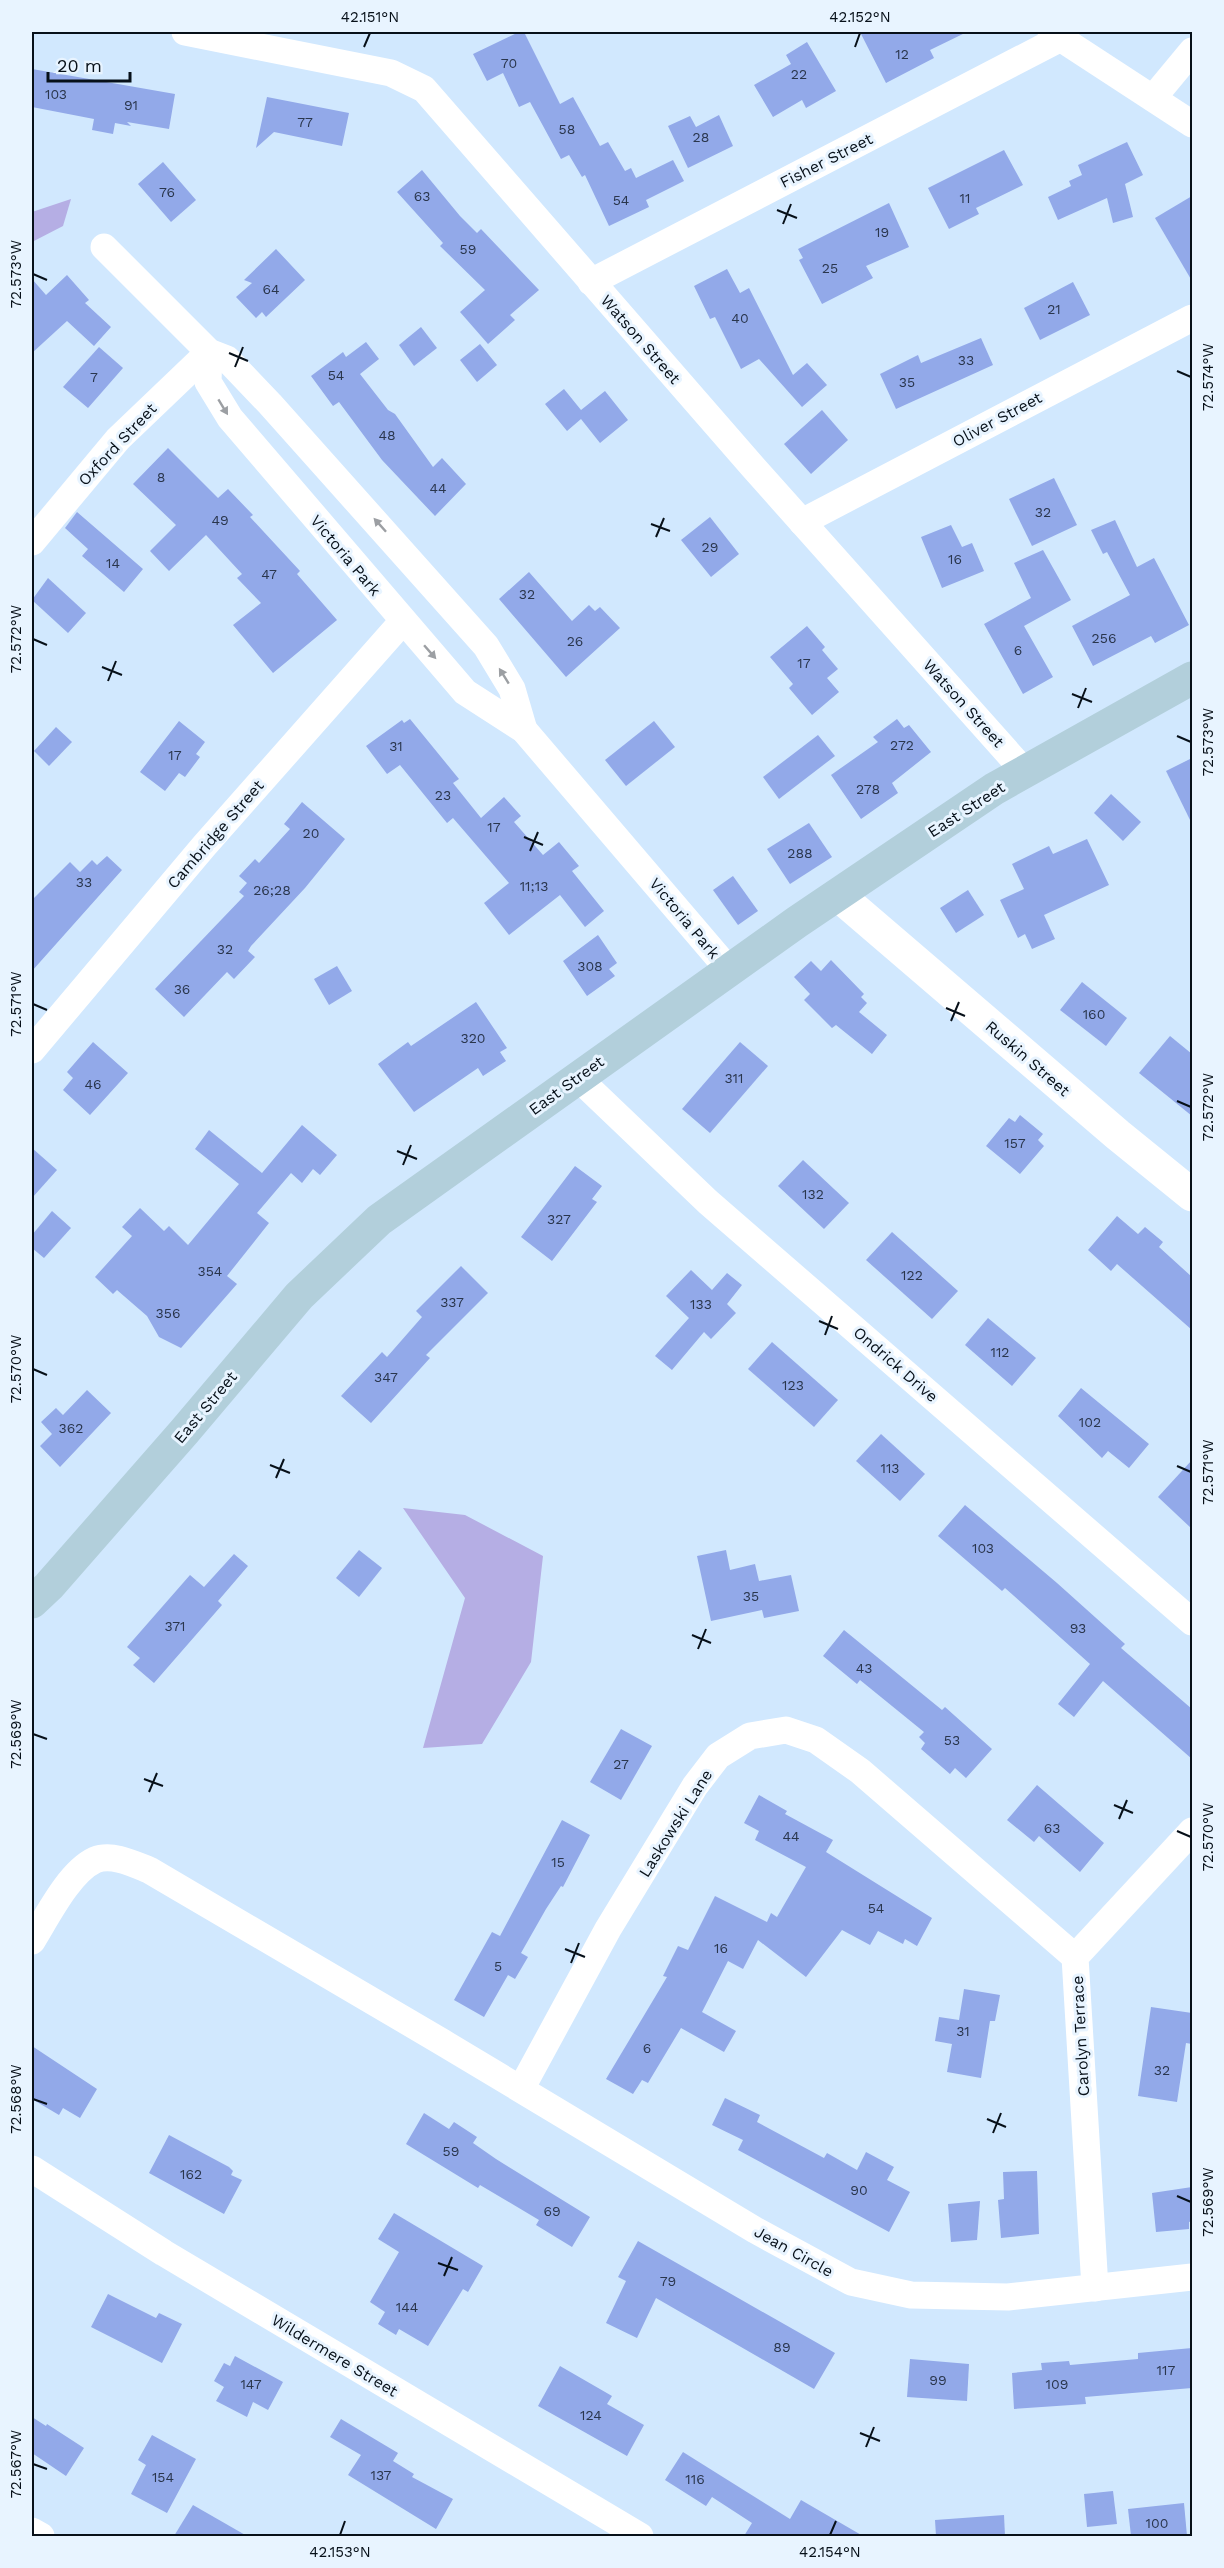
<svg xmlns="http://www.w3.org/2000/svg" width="1224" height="2568" font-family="'Work Sans',sans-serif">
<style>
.green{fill:#b5aee4}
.building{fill:#92a9e9}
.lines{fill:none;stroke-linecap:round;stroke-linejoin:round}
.minor{stroke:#fff;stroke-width:27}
.tertiary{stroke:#fff;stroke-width:33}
.secondary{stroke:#b2cfdb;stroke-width:33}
.oneway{fill:#9c9fa3}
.ticks{fill:none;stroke:#071019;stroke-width:2}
.labels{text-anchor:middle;stroke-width:6;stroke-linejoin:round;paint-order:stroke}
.number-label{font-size:14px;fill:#2a364d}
.street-label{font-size:16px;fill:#071019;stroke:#e8f4ff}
.neatline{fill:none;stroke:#071019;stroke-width:2}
.ticks-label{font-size:15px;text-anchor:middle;fill:#071019}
</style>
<rect width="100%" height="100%" fill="#d1e8fe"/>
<g class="green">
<path d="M71,199L63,226L32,242V212Z"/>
<path d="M403,1508L465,1515L543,1556L531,1662L482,1744L423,1748L465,1598Z"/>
</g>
<g class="building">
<path d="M519,32H524L560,104L573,97L600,146L608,142L625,171L631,168L636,178L673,160L684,181L646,200L649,207L609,226L585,175L582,177L569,155L561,159L530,102L519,107L503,73L487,81L473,54Z"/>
<path d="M860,32H967L930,50L934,58L886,83Z"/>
<path d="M807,42L836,91L806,108L802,100L773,117L754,85L791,64L786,55Z"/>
<path d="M32,69L175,94L169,129L127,122L131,126L115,123L113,134L92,130L94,119L32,107Z"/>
<path d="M267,97L349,113L342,146L274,132L256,148Z"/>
<path d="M719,115L733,146L688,168L668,126L690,116L696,127Z"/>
<path d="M1127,142L1143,175L1125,184L1133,217L1113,223L1107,198L1058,220L1048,197L1071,186L1069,181L1082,175L1078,165Z"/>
<path d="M1004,150L1023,185L976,208L979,214L949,229L928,188Z"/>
<path d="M163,162L196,200L171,222L138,184Z"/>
<path d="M422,170L460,216L477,233L481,229L539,290L510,315L515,320L488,344L460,312L485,290L440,246L443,243L397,192Z"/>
<path d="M1192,196V281L1155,218Z"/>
<path d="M889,203L909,247L866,266L873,278L822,304L799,260L803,258L798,249Z"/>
<path d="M276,249L305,280L266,317L262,312L256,318L236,297L252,283L244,280Z"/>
<path d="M727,269L740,293L749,288L793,375L807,363L827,385L802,407L759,359L741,369L715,317L710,319L694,286Z"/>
<path d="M67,275L89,300L85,303L111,327L94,346L67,321L32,353V279L46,295Z"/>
<path d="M1073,282L1090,315L1040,340L1024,308Z"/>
<path d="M421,327L437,348L414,366L399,345Z"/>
<path d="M981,338L993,365L896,409L880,374L918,355L921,363Z"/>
<path d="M366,342L379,359L360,374L388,410L395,414L433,467L442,458L466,484L435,516L382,460L339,402L333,406L311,376L343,352L346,357Z"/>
<path d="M480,344L497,365L477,382L460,360Z"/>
<path d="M99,347L123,368L88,408L63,387Z"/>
<path d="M564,389L581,410L605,391L628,420L600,443L581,419L567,431L545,404Z"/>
<path d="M822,410L848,440L811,474L784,444Z"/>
<path d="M168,448L218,498L228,489L253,515L250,517L300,571L297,574L337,620L273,673L233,625L261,603L237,578L242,574L206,535L169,571L150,551L176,525L133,484Z"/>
<path d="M1054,478L1077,525L1032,546L1009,499Z"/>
<path d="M77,512L143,569L124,592L82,556L88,549L65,528Z"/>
<path d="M710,517L739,554L711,577L681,540Z"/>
<path d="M1115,520L1137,567L1154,558L1189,625L1155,643L1151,636L1093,666L1072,626L1130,595L1107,552L1103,554L1091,530Z"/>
<path d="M951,525L962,547L972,543L984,571L942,588L921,537Z"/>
<path d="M1043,550L1071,600L1024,626L1053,677L1023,694L984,624L1031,598L1014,563Z"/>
<path d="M529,572L572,621L589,605L595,611L600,607L620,628L566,677L499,599Z"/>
<path d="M48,578L86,613L68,633L32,600Z"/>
<path d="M807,626L825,647L822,650L838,669L827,678L839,692L812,715L789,688L793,684L770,657Z"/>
<path d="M410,719L459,779L453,783L481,818L504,797L521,816L514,822L543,855L559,842L579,866L572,871L604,911L585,927L560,895L509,935L484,903L509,883L453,818L447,823L400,765L387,774L366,746L402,720L404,723Z"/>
<path d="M897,719L904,728L909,725L931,752L892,783L898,793L861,819L831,775L878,742L873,737Z"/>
<path d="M179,721L205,742L196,754L200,757L185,777L179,773L165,791L140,772Z"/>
<path d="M654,721L675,747L626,786L605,760Z"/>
<path d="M56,727L72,742L49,766L34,751Z"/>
<path d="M818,735L835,756L779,799L763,777Z"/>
<path d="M1192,758V824L1166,771Z"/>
<path d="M1111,794L1141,822L1123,841L1094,813Z"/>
<path d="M302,802L345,839L305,888L251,946L248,951L255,957L234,979L227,972L184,1017L155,989L244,896L239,892L247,883L239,876L255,859L259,863L290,829L284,824Z"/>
<path d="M809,823L832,857L790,884L767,849Z"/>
<path d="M1087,839L1109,885L1044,915L1055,939L1032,949L1025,934L1018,938L1000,900L1024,889L1012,864L1049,846L1053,854Z"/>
<path d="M107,856L122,870L32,971V900L70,862L80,872L92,860L97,865Z"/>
<path d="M733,876L758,911L738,925L713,890Z"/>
<path d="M968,890L984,915L956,933L940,908Z"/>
<path d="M598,935L617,963L609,969L615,976L587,996L563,961Z"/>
<path d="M831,960L864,994L861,997L867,1003L859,1012L887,1035L872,1054L836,1025L832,1028L804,1000L810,994L794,977L811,961L821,971Z"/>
<path d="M337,966L352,991L329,1005L314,979Z"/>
<path d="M1082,982L1127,1018L1106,1046L1060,1010Z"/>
<path d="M476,1002L507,1048L500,1052L506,1061L483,1076L478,1068L414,1112L378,1064L408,1042L411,1046Z"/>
<path d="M1170,1036L1192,1054V1116L1139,1073Z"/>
<path d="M93,1042L128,1073L90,1115L63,1090L73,1078L67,1072Z"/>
<path d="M740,1042L768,1066L710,1133L682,1109Z"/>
<path d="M1020,1115L1043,1134L1038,1140L1044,1146L1020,1174L986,1146L1009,1118L1015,1122Z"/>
<path d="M302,1125L337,1155L320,1175L313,1169L302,1183L291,1173L257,1213L269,1223L227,1276L237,1284L181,1348L159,1337L147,1316L117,1290L113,1294L95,1277L132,1236L122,1227L140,1208L164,1231L169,1226L188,1245L239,1184L195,1149L209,1130L262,1173Z"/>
<path d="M32,1148L57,1170L32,1198Z"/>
<path d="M803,1160L849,1203L824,1229L778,1186Z"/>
<path d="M575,1166L602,1186L592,1199L597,1202L552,1261L521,1237Z"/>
<path d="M52,1211L71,1228L44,1258L32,1248V1235Z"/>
<path d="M1117,1216L1138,1234L1145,1227L1163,1242L1159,1247L1192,1277V1330L1117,1264L1111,1271L1088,1250Z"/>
<path d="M892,1232L958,1291L932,1319L866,1260Z"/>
<path d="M461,1266L488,1293L426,1355L430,1358L371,1423L341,1396L382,1352L387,1357L422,1317L416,1311Z"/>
<path d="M691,1270L712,1290L727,1273L742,1285L727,1304L736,1313L711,1339L704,1332L672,1370L655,1356L689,1318L666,1296Z"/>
<path d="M988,1318L1036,1358L1012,1386L965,1345Z"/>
<path d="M772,1342L838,1400L814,1427L748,1369Z"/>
<path d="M1081,1388L1149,1444L1129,1468L1108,1451L1102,1458L1058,1416Z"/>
<path d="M87,1390L111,1413L60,1467L40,1446L52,1434L41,1422L56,1408L63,1415Z"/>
<path d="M881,1434L925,1474L900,1501L856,1461Z"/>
<path d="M1192,1460V1529L1158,1497Z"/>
<path d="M965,1505L1057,1583L1125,1644L1121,1648L1192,1709V1759L1103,1681L1074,1717L1058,1704L1090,1664L1005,1588L1002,1591L938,1536Z"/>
<path d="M359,1550L382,1568L359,1597L336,1578Z"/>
<path d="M726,1550L730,1570L755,1564L759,1581L791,1575L799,1611L764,1618L762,1610L711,1621L697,1556Z"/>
<path d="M234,1554L248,1566L218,1601L222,1605L154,1683L133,1665L140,1658L127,1647L190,1575L204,1587Z"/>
<path d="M844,1630L942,1710L945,1707L992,1749L966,1778L955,1768L950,1774L921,1749L925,1743L919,1737L924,1732L860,1680L857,1684L823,1656Z"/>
<path d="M621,1729L652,1746L621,1800L590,1782Z"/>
<path d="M1037,1785L1104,1843L1080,1872L1039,1836L1034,1842L1007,1820Z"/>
<path d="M759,1795L787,1811L785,1814L833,1840L826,1852L932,1918L917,1946L905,1939L903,1944L878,1931L870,1945L842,1930L806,1977L758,1940L743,1969L728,1961L702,2012L736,2031L724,2052L681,2028L648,2083L642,2080L633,2094L606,2079L667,1977L663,1976L678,1946L688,1950L715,1896L767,1922L771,1913L777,1917L806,1867L755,1840L759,1831L744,1823Z"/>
<path d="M562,1820L590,1835L563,1887L561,1886L546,1909L521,1953L528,1957L515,1979L508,1975L484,2017L454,2000L492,1932L500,1936Z"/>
<path d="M964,1989L1000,1995L995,2021H990L981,2078L947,2072L952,2044L935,2041L939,2017L959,2020Z"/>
<path d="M1151,2007L1192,2013V2044L1186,2043L1177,2102L1138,2096Z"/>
<path d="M32,2046L97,2089L80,2118L63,2108L59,2115L32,2099Z"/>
<path d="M725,2098L760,2115L757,2122L824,2158L827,2153L857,2170L866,2152L894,2167L887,2180L910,2192L889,2232L738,2150L743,2140L712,2125Z"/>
<path d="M424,2113L449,2129L454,2122L477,2137L473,2143L496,2159L590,2217L572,2247L536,2225L539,2220L480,2185L478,2188L406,2144Z"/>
<path d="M169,2135L229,2167L233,2171L231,2175L242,2180L224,2214L149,2173Z"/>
<path d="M1037,2171L1039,2234L1001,2238L998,2200L1004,2199L1003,2172Z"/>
<path d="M1192,2187V2221L1189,2222V2229L1156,2232L1152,2193Z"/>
<path d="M980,2201L977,2240L951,2242L948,2204Z"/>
<path d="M394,2213L483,2266L468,2292L463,2289L428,2346L399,2329L396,2335L378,2324L385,2312L370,2302L399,2252L378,2239Z"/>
<path d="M638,2241L835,2353L814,2389L656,2298L637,2338L606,2323L626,2281L618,2277Z"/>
<path d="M108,2294L156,2318L159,2313L182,2324L162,2363L91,2327Z"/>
<path d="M1192,2348V2388L1085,2397L1086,2404L1014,2409L1012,2373L1042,2370L1041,2363L1069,2361L1070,2365L1138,2359V2353Z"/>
<path d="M235,2356L283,2382L268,2410L253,2402L247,2417L216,2401L224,2387L214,2381L224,2363L230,2366Z"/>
<path d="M910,2359L969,2364L967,2401L907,2397Z"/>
<path d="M560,2366L612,2396L607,2404L644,2425L627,2456L538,2406Z"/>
<path d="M32,2417L46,2426L47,2424L84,2448L66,2476L32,2453Z"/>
<path d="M341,2419L398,2453L393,2461L414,2474L412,2477L453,2499L436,2529L348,2475L361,2455L330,2437Z"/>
<path d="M152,2435L196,2459L167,2513L131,2494L146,2465L138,2460Z"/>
<path d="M683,2452L790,2519L801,2500L863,2536H744L752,2523L712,2497L706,2506L665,2480Z"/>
<path d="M1113,2491L1117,2524L1087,2527L1084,2494Z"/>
<path d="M1184,2503L1187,2536H1131L1128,2509Z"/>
<path d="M193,2505L247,2536H174Z"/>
<path d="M1004,2515L1005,2536H936L935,2520Z"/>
</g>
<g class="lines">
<g class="minor">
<path d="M185,32L391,73L424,89L753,467L1025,772"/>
<path d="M1051,32L1192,124"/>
<path d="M1153,98L1192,51"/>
<path d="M104,247L209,352L227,359L270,404L486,646L512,689L524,730"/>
<path d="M591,282L1061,38"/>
<path d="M209,352L208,382L230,418L465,692L524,730L729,970"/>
<path d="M802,522L1192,318"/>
<path d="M32,542L118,439L209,352"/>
<path d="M32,1050L204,846L403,621"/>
<path d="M577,1077L708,1202L1192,1622"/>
<path d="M32,1941C47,1917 69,1872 95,1860C112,1853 134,1864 149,1870L442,2042L755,2230L851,2282L911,2295L1008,2297L1192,2277"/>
<path d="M521,2089L608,1929L695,1786L718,1756L750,1736L786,1730L816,1740L860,1771L1075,1957"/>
<path d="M32,2169L164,2253L640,2536"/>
<path d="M1095,2288L1075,1957L1192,1831"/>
<path d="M32,2531L41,2536"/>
</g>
<path class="tertiary" d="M838,895L1118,1135L1192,1195"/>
<path class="secondary" d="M32,1602L49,1586L184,1432L299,1296L379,1220L797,922L994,789L1192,678"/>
</g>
<defs><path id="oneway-solid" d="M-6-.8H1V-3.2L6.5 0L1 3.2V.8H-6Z" transform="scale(1.5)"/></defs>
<g class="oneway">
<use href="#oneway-solid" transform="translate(223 407) rotate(59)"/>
<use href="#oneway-solid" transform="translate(380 525) rotate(-132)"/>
<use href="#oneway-solid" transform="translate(430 652) rotate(49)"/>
<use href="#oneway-solid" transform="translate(504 676) rotate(-122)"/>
</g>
<path class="ticks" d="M364,47L370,33M855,47L860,33M777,210L797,218M783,224L791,204M33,274L47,280M229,353L248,361M235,367L243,347M1177,371L1191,377M651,524L670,531M656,537L664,518M33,639L47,645M102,667L122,675M108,681L116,661M1072,694L1092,702M1078,708L1086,688M1177,736L1191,742M524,837L543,845M530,851L538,832M33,1004L47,1010M946,1008L965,1016M951,1021L959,1002M1177,1101L1191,1107M397,1151L417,1159M403,1165L411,1145M819,1321L838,1329M825,1335L832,1316M33,1369L47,1375M270,1465L290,1473M1177,1466L1191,1472M276,1478L284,1459M692,1635L711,1643M698,1649L706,1629M33,1734L47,1739M144,1779L163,1786M149,1792L157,1773M1114,1805L1133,1813M1119,1819L1127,1800M1177,1831L1191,1837M565,1949L585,1957M571,1963L579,1943M33,2099L47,2104M987,2119L1006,2127M993,2133L1001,2113M1177,2196L1191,2202M438,2263L458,2270M444,2276L452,2257M860,2433L880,2441M866,2447L874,2427M33,2464L47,2469M340,2535L345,2521M830,2535L836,2521"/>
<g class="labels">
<g class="number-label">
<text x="902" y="59">12</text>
<text x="509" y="68">70</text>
<text x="799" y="79">22</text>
<text x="56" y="99">103</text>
<text x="131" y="110">91</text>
<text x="305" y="127">77</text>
<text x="567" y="134">58</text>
<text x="701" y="142">28</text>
<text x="167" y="197">76</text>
<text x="422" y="201">63</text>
<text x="965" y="203">11</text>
<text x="621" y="205">54</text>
<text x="882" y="237">19</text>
<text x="468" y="254">59</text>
<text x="830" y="273">25</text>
<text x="271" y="294">64</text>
<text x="1054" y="314">21</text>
<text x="740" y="323">40</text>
<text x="966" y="365">33</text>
<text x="336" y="380">54</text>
<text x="94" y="382">7</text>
<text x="907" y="387">35</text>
<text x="387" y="440">48</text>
<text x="161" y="482">8</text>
<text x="438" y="493">44</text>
<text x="1043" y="517">32</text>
<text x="220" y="525">49</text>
<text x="710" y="552">29</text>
<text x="955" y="564">16</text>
<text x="113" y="568">14</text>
<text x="269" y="579">47</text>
<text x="527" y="599">32</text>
<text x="1104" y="643">256</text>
<text x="575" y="646">26</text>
<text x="1018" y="655">6</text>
<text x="804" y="668">17</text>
<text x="902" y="750">272</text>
<text x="396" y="751">31</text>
<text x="175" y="760">17</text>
<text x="868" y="794">278</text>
<text x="443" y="800">23</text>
<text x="494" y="832">17</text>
<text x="311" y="838">20</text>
<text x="800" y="858">288</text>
<text x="84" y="887">33</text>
<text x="534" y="891">11;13</text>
<text x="272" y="895">26;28</text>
<text x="225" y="954">32</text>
<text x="590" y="971">308</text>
<text x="182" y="994">36</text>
<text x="1094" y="1019">160</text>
<text x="473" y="1043">320</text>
<text x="734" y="1083">311</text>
<text x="93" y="1089">46</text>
<text x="1015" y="1148">157</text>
<text x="813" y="1199">132</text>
<text x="559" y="1224">327</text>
<text x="210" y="1276">354</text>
<text x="912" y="1280">122</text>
<text x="452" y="1307">337</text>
<text x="701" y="1309">133</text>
<text x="168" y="1318">356</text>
<text x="1000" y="1357">112</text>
<text x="386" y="1382">347</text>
<text x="793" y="1390">123</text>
<text x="1090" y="1427">102</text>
<text x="71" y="1433">362</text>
<text x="890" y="1473">113</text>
<text x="983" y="1553">103</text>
<text x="751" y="1601">35</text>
<text x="175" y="1631">371</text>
<text x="1078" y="1633">93</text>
<text x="864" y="1673">43</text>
<text x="952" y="1745">53</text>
<text x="621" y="1769">27</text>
<text x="1052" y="1833">63</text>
<text x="791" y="1841">44</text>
<text x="558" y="1867">15</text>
<text x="876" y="1913">54</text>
<text x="721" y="1953">16</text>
<text x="498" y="1971">5</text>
<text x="963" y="2036">31</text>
<text x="647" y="2053">6</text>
<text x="1162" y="2075">32</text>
<text x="451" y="2156">59</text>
<text x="191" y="2179">162</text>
<text x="859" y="2195">90</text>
<text x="552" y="2216">69</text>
<text x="668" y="2286">79</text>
<text x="407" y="2312">144</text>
<text x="782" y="2352">89</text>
<text x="1166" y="2375">117</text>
<text x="938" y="2385">99</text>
<text x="251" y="2389">147</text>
<text x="1057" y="2389">109</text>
<text x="591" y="2420">124</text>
<text x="381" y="2480">137</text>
<text x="163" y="2482">154</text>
<text x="695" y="2484">116</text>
<text x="1157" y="2528">100</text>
</g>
<g class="street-label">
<text transform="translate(826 160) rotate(-27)" y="6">Fisher Street</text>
<text transform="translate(641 339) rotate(49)" y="6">Watson Street</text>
<text transform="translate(997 419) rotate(-28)" y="6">Oliver Street</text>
<text transform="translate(117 444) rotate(-47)" y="6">Oxford Street</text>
<text transform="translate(346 555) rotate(50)" y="6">Victoria Park</text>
<text transform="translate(964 703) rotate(48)" y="6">Watson Street</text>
<text transform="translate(966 809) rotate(-33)" y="6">East Street</text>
<text transform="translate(215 834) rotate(-49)" y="6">Cambridge Street</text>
<text transform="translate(685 918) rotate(50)" y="6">Victoria Park</text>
<text transform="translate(1028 1058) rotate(41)" y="6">Ruskin Street</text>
<text transform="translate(566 1085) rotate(-36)" y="6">East Street</text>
<text transform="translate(896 1364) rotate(41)" y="6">Ondrick Drive</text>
<text transform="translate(205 1407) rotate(-50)" y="6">East Street</text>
<text transform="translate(675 1823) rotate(-58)" y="6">Laskowski Lane</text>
<text transform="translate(1080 2036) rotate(-93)" y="6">Carolyn Terrace</text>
<text transform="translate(794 2251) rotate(29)" y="6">Jean Circle</text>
<text transform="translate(335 2355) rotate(31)" y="6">Wildermere Street</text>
</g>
</g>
<rect width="1224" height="2568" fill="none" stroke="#e8f4ff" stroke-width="66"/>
<path d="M48 72v9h82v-9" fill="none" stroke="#071019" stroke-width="3"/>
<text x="57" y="72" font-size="18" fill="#071019" stroke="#e8f4ff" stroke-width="4.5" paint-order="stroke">20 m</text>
<rect x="33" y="33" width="1158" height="2502" class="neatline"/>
<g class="ticks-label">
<text x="370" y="22">42.151°N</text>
<text x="860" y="22">42.152°N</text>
<text transform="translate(16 274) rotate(-90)" y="5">72.573°W</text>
<text transform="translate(1208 377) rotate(-90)" y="5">72.574°W</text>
<text transform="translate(16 639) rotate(-90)" y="5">72.572°W</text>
<text transform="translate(1208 742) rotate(-90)" y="5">72.573°W</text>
<text transform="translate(16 1004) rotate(-90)" y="5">72.571°W</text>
<text transform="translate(1208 1107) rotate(-90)" y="5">72.572°W</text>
<text transform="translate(16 1369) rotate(-90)" y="5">72.570°W</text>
<text transform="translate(1208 1472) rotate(-90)" y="5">72.571°W</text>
<text transform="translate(16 1734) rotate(-90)" y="5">72.569°W</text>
<text transform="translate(1208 1837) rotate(-90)" y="5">72.570°W</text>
<text transform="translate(16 2099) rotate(-90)" y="5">72.568°W</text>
<text transform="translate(1208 2202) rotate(-90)" y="5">72.569°W</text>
<text transform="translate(16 2464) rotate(-90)" y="5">72.567°W</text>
<text x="340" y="2557">42.153°N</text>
<text x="830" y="2557">42.154°N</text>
</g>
</svg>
